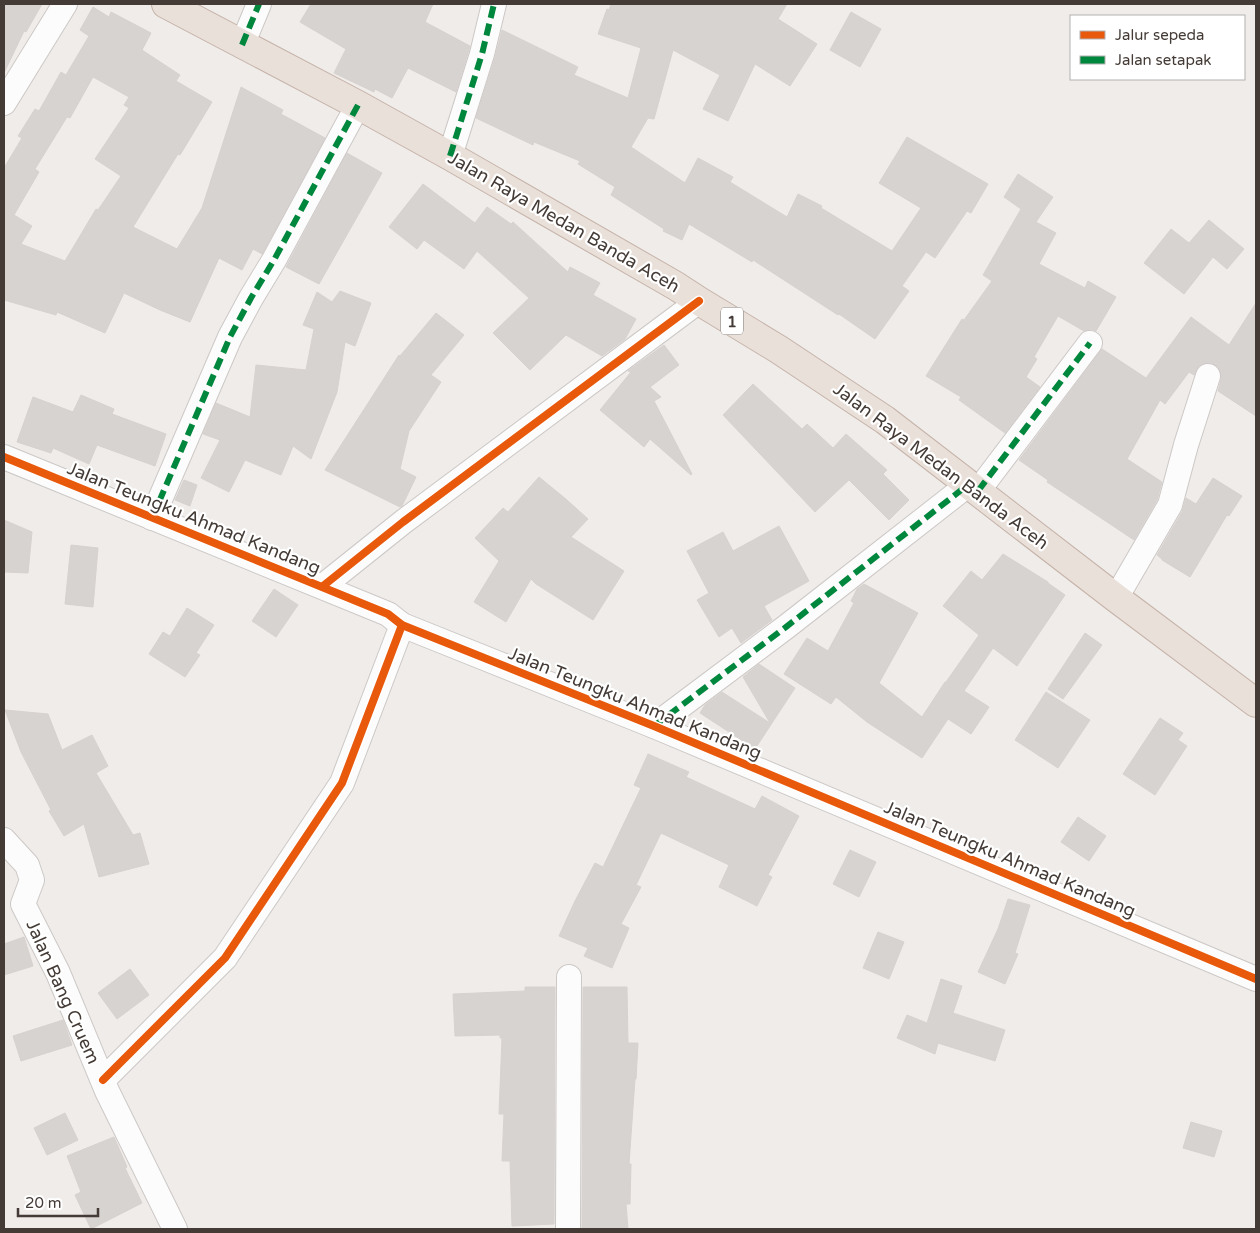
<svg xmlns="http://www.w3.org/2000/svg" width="1260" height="1233" font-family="'Varela Round',sans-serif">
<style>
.building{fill:#d7d3d1;stroke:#d7d2d0;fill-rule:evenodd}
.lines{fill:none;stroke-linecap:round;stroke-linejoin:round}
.street-casing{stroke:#ccc8c6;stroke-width:26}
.highway-casing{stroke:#c5b2a7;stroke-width:30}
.street{stroke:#fdfcfc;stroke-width:24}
.highway{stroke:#eae0da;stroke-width:28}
.quiet{stroke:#00873e;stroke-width:6;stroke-dasharray:12 6;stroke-linecap:butt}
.cycleway-casing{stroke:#fff;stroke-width:11}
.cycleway{stroke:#e8590c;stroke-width:8}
.labels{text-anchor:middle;stroke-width:4.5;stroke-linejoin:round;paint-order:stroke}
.shield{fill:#fff;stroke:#7c7672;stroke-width:1}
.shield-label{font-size:16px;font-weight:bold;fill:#443b36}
.street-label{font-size:18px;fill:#443b36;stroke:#fff}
</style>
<rect width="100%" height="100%" fill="#efecea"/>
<g class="building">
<path d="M4,4H42L26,32L24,31L4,73Z"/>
<path d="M311,4H433L425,22L470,46L456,92L408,68L392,98L375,89L374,92L334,73L346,49L300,22Z"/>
<path d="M611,4H787L778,19L817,44L790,86L755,64L728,121L703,109L720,75L673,50L654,119L648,118L631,147L685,183L698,158L733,177L730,182L787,217L798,194L822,206L821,208L892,251L921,208L879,183L907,137L988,184L971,213L967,211L935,258L926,252L902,286L909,291L875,339L839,314L838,315L753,260L752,262L689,224L682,240L663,231L664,229L611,195L615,187L578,164L580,161L534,142L533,145L476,118L495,58L502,30L578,67L574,75L628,98L641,48L598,34L607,9L609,10Z"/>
<path d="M93,7L109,17L111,12L151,33L142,50L180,75L176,81L212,102L180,155L178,154L133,227L177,249L202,208L241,87L283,110L281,114L325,138L262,254L253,249L242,270L219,258L190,322L160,310L124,293L105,333L57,312L56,315L4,300V168L22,138L18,136L35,109L39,111L61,72L66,75L89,36L80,30ZM93,77L129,97L124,105L129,108L95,159L121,176L98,210L96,209L65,261L21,244L32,226L14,215L39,172L35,169L67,117L70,118Z"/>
<path d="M851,12L881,29L860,67L830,50Z"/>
<path d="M347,153L382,173L319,284L286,267Z"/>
<path d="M1018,174L1053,197L1036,222L1056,233L1039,264L1085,288L1088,281L1116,297L1096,331L1091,329L1084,331L1058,316L1034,357L1037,359L1026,377L1040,387L1005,433L959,400L961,397L926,376L962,319L964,320L992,281L983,275L1021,209L1004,197Z"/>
<path d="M423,184L475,223L487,207L511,224L513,222L568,272L570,267L600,283L593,295L636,319L625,339L602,356L566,335L530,370L493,333L529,298L477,251L464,269L424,240L417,249L389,227Z"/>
<path d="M1209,220L1244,249L1227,269L1213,257L1184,294L1144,263L1171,229L1189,243Z"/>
<path d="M340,291L371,303L355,346L345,342L337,392L311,459L293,446L281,475L245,460L229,492L201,478L220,440L203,434L216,403L250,417L256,365L306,370L314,329L303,325L317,292L332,302Z"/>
<path d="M1256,303V416L1218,391L1221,380V374L1218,367L1212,363H1206L1199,366L1194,375L1189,372L1165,404L1160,400L1127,459L1162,482L1157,500L1134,540L1047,482L1048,480L1019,460L1102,349L1146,378L1191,317L1229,345Z"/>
<path d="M436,313L464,335L431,375L441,382L409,431L400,469L416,477L402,506L400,507L325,470L399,355L400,356Z"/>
<path d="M664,345L679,365L650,387L661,397L654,401L692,474L691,475L650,439L644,447L600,410L631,372L628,371Z"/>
<path d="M753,384L802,429L807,424L833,448L846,434L887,470L883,474L909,500L889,520L849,480L815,512L723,415Z"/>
<path d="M81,395L114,409L112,414L166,434L155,466L97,445L89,464L53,448L51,453L17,442L33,397L73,412Z"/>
<path d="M539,477L567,500L588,519L571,537L624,571L593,620L536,584L531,579L506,622L474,602L499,561L475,538L503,508L508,512Z"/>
<path d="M1213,478L1242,496L1229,516L1227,515L1190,577L1162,560V559L1157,555L1182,512L1186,498L1196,504Z"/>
<path d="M184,480L197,485L190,506L175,500Z"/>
<path d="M4,520L32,532L28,573L4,572Z"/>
<path d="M779,526L809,581L764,606L772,620L741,643L732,628L719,637L697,600L709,593L687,551L723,532L733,551Z"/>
<path d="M71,545L98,548L93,607L65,604Z"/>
<path d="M1003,554L1048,582V583L1065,595L1017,666L993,648L964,691L989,707L971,734L948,719L922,758L867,722L836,697L831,704L784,674L807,638L828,651L854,603L851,601L857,589L864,584L918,613L879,683L922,717L945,682H946L979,635L943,606L971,571L982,580Z"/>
<path d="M274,589L298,605L276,637L252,621Z"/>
<path d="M187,608L214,625L196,653L200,655L185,677L149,654L163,632L170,636Z"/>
<path d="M1085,633L1102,645L1063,699L1048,689Z"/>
<path d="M759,664L795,688L755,749L700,713L705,705L722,692L770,723L743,677Z"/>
<path d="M1046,692L1090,720L1058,768L1015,740Z"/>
<path d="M5,710L48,714L62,750L92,735L108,766L96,773L133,835L140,833L149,864L99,877L84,824L64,836L49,811L51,810L21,752Z"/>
<path d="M1160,718L1183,733L1178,740L1187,746L1155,795L1123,774Z"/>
<path d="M648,754L689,772L686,777L755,809L762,796L799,816L768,875L772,877L757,906L719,887L729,865L661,833L636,885L641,887L621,924L629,928L612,968L584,956L588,948L559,936L575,901L595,863L603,867L641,788L634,785Z"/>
<path d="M1078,817L1106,836L1089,861L1061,842Z"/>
<path d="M850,850L876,862L859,897L833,884Z"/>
<path d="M1008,899L1030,905L1015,953L1018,954L1005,984L978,972L998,929Z"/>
<path d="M878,932L904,942L889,979L863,968Z"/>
<path d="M24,937L33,966L4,975V944Z"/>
<path d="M130,969L149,995L117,1019L98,993Z"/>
<path d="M941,979L962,986L953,1013L1005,1030L995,1061L938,1043L935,1054L897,1038L907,1015L927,1023Z"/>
<path d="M525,987H555L554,1224L512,1226L510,1161H502L504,1114H499L502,1038H500V1035L455,1036L453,994L525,991Z"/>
<path d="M583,987H627L628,1043H638L636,1079H635L629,1164H631L630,1204H626L628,1229H582Z"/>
<path d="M63,1020L72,1045L21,1061L13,1036Z"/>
<path d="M65,1113L78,1140L47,1155L34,1128Z"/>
<path d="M1191,1122L1222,1131L1214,1157L1183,1148Z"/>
<path d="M114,1137L127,1167L125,1168L142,1203L91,1229L75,1195L81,1192L67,1156Z"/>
</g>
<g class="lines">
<defs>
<g id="street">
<path d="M242,45L259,4"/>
<path d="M4,103L65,4"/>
<path d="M450,156L482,54L494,4"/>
<path d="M4,457L388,614L402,625L654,726L1256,979"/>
<path d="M978,491L1090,343"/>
<path d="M152,518L230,337L251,298L274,260L358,105"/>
<path d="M323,586L403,522L699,301"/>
<path d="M1116,598L1170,505L1186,445L1208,376"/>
<path d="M654,726L786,627L969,484"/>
<path d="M4,840L27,865L32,880L23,904L58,973L107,1091L175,1229"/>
<path d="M103,1080L225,958L342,783L402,625"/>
<path d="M568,1229L569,977"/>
</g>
<path id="highway" d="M166,4L358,105L450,156L676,286L699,301L778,349L885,420L1116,598L1256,703"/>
</defs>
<use href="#street" class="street-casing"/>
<use href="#highway" class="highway-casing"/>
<use href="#street" class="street"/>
<use href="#highway" class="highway"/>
<g class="quiet">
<path d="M242,45L259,4"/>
<path d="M450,156L482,54L494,4"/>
<path d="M978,491L1090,343"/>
<path d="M152,518L230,337L251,298L274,260L358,105"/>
<path d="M654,726L786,627L969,484"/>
</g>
<defs>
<g id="cycleway">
<path d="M4,457L388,614L402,625L654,726L1256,979"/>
<path d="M323,586L403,522L699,301"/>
<path d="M103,1080L225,958L342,783L402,625"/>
</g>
</defs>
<use href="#cycleway" class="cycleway-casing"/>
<use href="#cycleway" class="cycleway"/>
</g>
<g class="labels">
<rect class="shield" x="721" y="307.5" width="22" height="27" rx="4"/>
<g class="shield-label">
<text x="732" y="327">1</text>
</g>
<g class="street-label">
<text transform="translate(564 222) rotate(30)" y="6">Jalan Raya Medan Banda Aceh</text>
<text transform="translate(941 466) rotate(37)" y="6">Jalan Raya Medan Banda Aceh</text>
<text transform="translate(194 518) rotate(22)" y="6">Jalan Teungku Ahmad Kandang</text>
<text transform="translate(635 703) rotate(22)" y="6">Jalan Teungku Ahmad Kandang</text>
<text transform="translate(1010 859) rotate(23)" y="6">Jalan Teungku Ahmad Kandang</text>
<text transform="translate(63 992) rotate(66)" y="6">Jalan Bang Cruem</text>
</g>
</g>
<rect width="1260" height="1233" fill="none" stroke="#443b36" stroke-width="10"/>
<rect x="1070" y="15" width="175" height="65" fill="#ffffff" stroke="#b4b1af"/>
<rect x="1080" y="31" width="25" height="8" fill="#e8590c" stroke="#b4b1af"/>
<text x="1115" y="40" font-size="15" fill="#443b36">Jalur sepeda</text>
<rect x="1080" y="56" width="25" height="8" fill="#00873e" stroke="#b4b1af"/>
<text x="1115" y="65" font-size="15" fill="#443b36">Jalan setapak</text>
<path d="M18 1208v8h80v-8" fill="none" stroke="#443b36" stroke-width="2.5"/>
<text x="25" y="1208" font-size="15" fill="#443b36" stroke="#ffffff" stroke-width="4" paint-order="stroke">20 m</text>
</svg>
